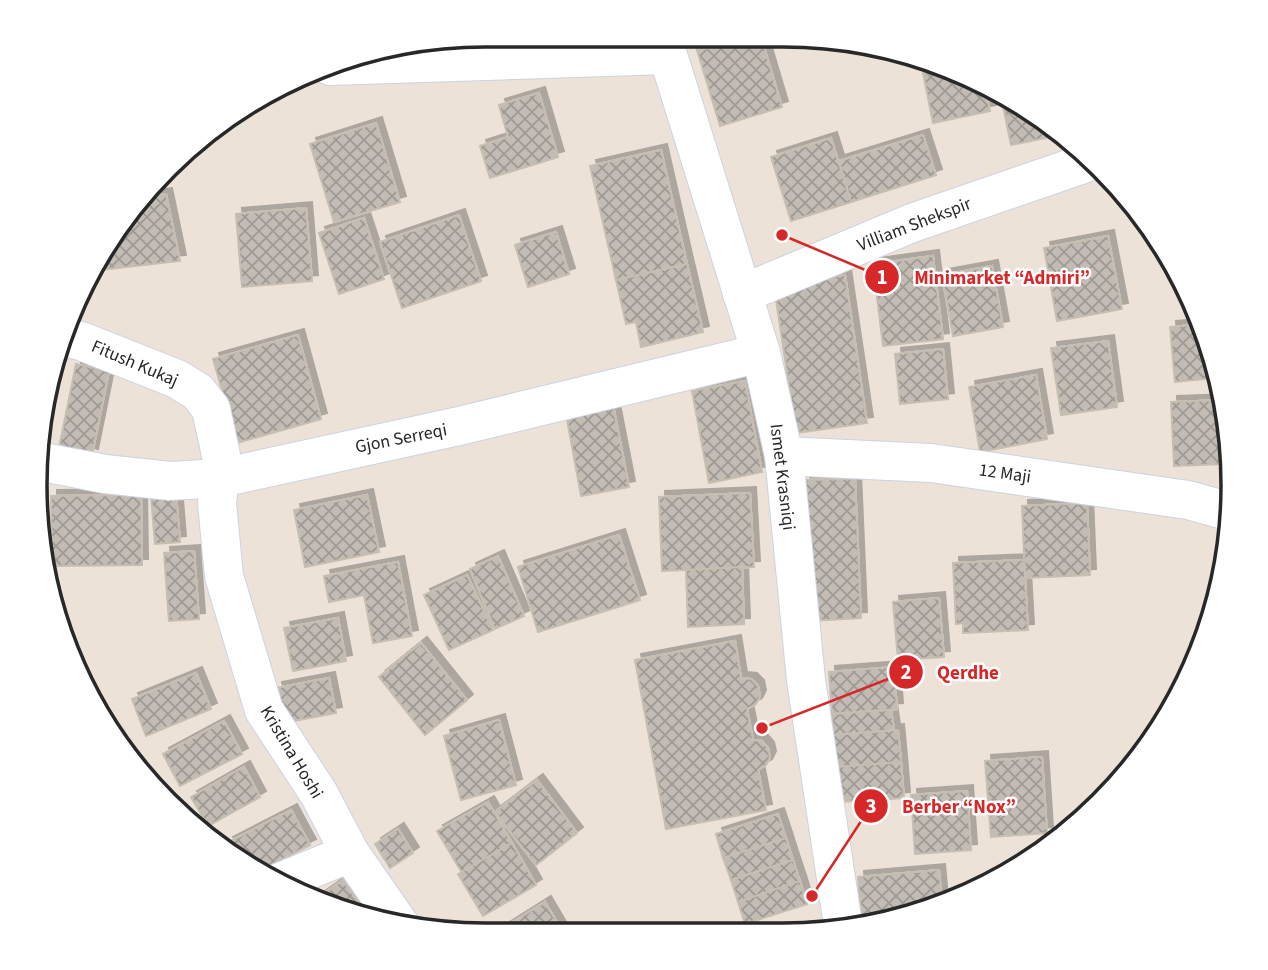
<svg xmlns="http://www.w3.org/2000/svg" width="1268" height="970" font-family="'Source Sans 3',sans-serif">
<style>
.building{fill:url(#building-cross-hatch);stroke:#c7beb2;stroke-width:2;filter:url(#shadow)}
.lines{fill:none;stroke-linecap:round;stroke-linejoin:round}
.minor-casing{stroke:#cdd2e3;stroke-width:40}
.tertiary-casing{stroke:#cdd2e3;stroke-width:40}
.minor{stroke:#fff;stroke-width:38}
.tertiary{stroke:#fff;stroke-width:38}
.labels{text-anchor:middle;stroke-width:5;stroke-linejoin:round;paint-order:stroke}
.street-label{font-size:18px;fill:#282828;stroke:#fff}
.rim{fill:none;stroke:#282828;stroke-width:3.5}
.leader{fill:none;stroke:#d62828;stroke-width:2.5}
.callout-dot{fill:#d62828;stroke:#fff;stroke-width:2.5}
.mark-label{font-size:21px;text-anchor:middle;font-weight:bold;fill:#fff}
.callout-label{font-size:19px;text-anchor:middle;font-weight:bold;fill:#d62828;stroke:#fff;stroke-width:5;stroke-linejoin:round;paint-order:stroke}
</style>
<defs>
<pattern id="building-cross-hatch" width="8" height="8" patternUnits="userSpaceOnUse" patternTransform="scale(1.75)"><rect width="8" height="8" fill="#c3bcb5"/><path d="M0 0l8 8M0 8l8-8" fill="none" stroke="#9e9993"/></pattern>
<filter id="shadow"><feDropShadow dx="6" dy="-6" stdDeviation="0" flood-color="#0004"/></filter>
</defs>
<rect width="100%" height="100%" fill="#ece2d8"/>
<g class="building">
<path d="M695,36H783L697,50Z"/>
<path d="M762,40L782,107L720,126L697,50Z"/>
<path d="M921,63L986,93L990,111L933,123Z"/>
<path d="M539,93L558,157L490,178L480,146L508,137L499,105Z"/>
<path d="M1002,101L1053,126L1055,136L1011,145Z"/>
<path d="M376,123L400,202L334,222L310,144Z"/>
<path d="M923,135L936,175L851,202L839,161Z"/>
<path d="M831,138L851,202L791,221L771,157Z"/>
<path d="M661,150L687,264L616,280L590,166Z"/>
<path d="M166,194L180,261L91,271L95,260L144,197Z"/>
<path d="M306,208L312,281L242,287L236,214Z"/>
<path d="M459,215L481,281L402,308L380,242Z"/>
<path d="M364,218L384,279L339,294L319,233Z"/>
<path d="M556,232L569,274L528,287L515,245Z"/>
<path d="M1108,236L1122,309L1057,321L1044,248Z"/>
<path d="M933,256L943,339L883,346L873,264Z"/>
<path d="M687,264L703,332L641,347L636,322L626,324L616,280Z"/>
<path d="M992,266L1003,327L953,336L942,275Z"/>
<path d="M845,275L867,423L796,433L774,286Z"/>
<path d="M1194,325L1216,378L1175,382L1170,327Z"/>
<path d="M298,335L321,419L237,443L213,359Z"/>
<path d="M1108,341L1117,407L1061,415L1051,348Z"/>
<path d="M943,349L948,399L900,404L895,354Z"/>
<path d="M54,360L59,361L42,445L50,369Z"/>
<path d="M76,364L109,371L92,455L59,448Z"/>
<path d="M1036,375L1047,439L980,452L969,387Z"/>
<path d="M745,381L762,472L709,483L692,391Z"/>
<path d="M1224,400V464L1174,466L1171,402Z"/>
<path d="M613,405L629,487L581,496L566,414Z"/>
<path d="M855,479L861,618L810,621L804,480Z"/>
<path d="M750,493L754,567L662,571L659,497Z"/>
<path d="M176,494L180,542L155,544L151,496Z"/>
<path d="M141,495L142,565L52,566L51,496Z"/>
<path d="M367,495L379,552L305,567L294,510Z"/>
<path d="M1087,503L1090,575L1025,578L1022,506Z"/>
<path d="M619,535L640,600L538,632L518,567Z"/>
<path d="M194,551L199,619L169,621L164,553Z"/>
<path d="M498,556L524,616L495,629L470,569Z"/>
<path d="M1024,560L1028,630L963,633V623L956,624L953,563Z"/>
<path d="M398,562L412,636L373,643L364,595L329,602L324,576Z"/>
<path d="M742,567L744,624L688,627L686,570Z"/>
<path d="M467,575L493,630L449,650L424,595Z"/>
<path d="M939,598L944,657L898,660L893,602Z"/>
<path d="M338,618L346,661L293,671L284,628Z"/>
<path d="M735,641L741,678L751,679L758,686L760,696L756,704L747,709L753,740L762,741L768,748L770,757L766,765L758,770L766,810L666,829L635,660Z"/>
<path d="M421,643L467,700L425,735L379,677Z"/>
<path d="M894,667L897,709L832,714L829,672Z"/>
<path d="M196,673L211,709L146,736L132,699Z"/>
<path d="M329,678L336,713L283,723L276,688Z"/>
<path d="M891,710L894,730L833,735L832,714Z"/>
<path d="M499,720L516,785L461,800L444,736Z"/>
<path d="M224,721L242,754L180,786L163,754Z"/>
<path d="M1160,727L1157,735L1150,743L1147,729Z"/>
<path d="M898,730L901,762L836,767L833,735Z"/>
<path d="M1042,757L1047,833L991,837L985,761Z"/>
<path d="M901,762L904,798L839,802L836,767Z"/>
<path d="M244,767L260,797L208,826L191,797Z"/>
<path d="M537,780L577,833L536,865L495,812Z"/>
<path d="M967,791L971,850L915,854L911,795Z"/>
<path d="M488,802L512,843L462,873L437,831Z"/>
<path d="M291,810L310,845L259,871L236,860L227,843Z"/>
<path d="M778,814L786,838L723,858L716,834Z"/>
<path d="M398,829L413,853L390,868L375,844Z"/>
<path d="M786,838L793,860L731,880L723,858Z"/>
<path d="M512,843L536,885L483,916L458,874Z"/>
<path d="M793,860L800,881L738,902L731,880Z"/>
<path d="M939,870L942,904L928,911L862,926L858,877Z"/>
<path d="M343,880L369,918L340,911L316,899Z"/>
<path d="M800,881L807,904L745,924L738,902Z"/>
<path d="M545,902L562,931H499Z"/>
</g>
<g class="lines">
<defs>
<g id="minor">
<path d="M330,66L667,55"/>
<path d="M742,294L912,223L1089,162"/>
<path d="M64,337L81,341L177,379L198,392L211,409L222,460L217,503L224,576L264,710L319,794L350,853L400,925"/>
<path d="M784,456L931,463L1188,500L1224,510"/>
<path d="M38,461L105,474L170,481L221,478L459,426L761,353"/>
<path d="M280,882L350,853"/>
</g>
<path id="tertiary" d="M662,36L761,353L784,456L806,680L844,931"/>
</defs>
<use href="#minor" class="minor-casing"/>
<use href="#tertiary" class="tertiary-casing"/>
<use href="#minor" class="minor"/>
<use href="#tertiary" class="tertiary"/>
</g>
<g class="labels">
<g class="street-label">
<text transform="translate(914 224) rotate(-21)" y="6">Villiam Shekspir</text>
<text transform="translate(135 363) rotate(23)" y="6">Fitush Kukaj</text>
<text transform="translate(401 438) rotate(-11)" y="6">Gjon Serreqi</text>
<text transform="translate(1005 473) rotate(8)" y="6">12 Maji</text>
<text transform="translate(783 477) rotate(83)" y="6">Ismet Krasniqi</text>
<text transform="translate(292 752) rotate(59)" y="6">Kristina Hoshi</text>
</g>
</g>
<path d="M0 0H1268V970H0ZM485 47H783A438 438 0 0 1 1221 485V485A438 438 0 0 1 783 923H485A438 438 0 0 1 47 485V485A438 438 0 0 1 485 47Z" fill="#fff" fill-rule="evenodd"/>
<path class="rim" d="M485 47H783A438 438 0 0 1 1221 485V485A438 438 0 0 1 783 923H485A438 438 0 0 1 47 485V485A438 438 0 0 1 485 47Z"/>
<path class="leader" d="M782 235L882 277M762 728L906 672M812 896L871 806"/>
<g class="callout-dot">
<circle cx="782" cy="235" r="7"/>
<circle cx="762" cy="728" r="7"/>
<circle cx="812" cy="896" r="7"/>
<circle cx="882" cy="277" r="18"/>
<circle cx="906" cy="672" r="18"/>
<circle cx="871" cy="806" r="18"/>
</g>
<g class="mark-label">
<text x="882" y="284">1</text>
<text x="906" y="679">2</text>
<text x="871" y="813">3</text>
</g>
<g class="callout-label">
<text x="1002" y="284">Minimarket “Admiri”</text>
<text x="968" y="679">Qerdhe</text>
<text x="959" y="813">Berber “Nox”</text>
</g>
</svg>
